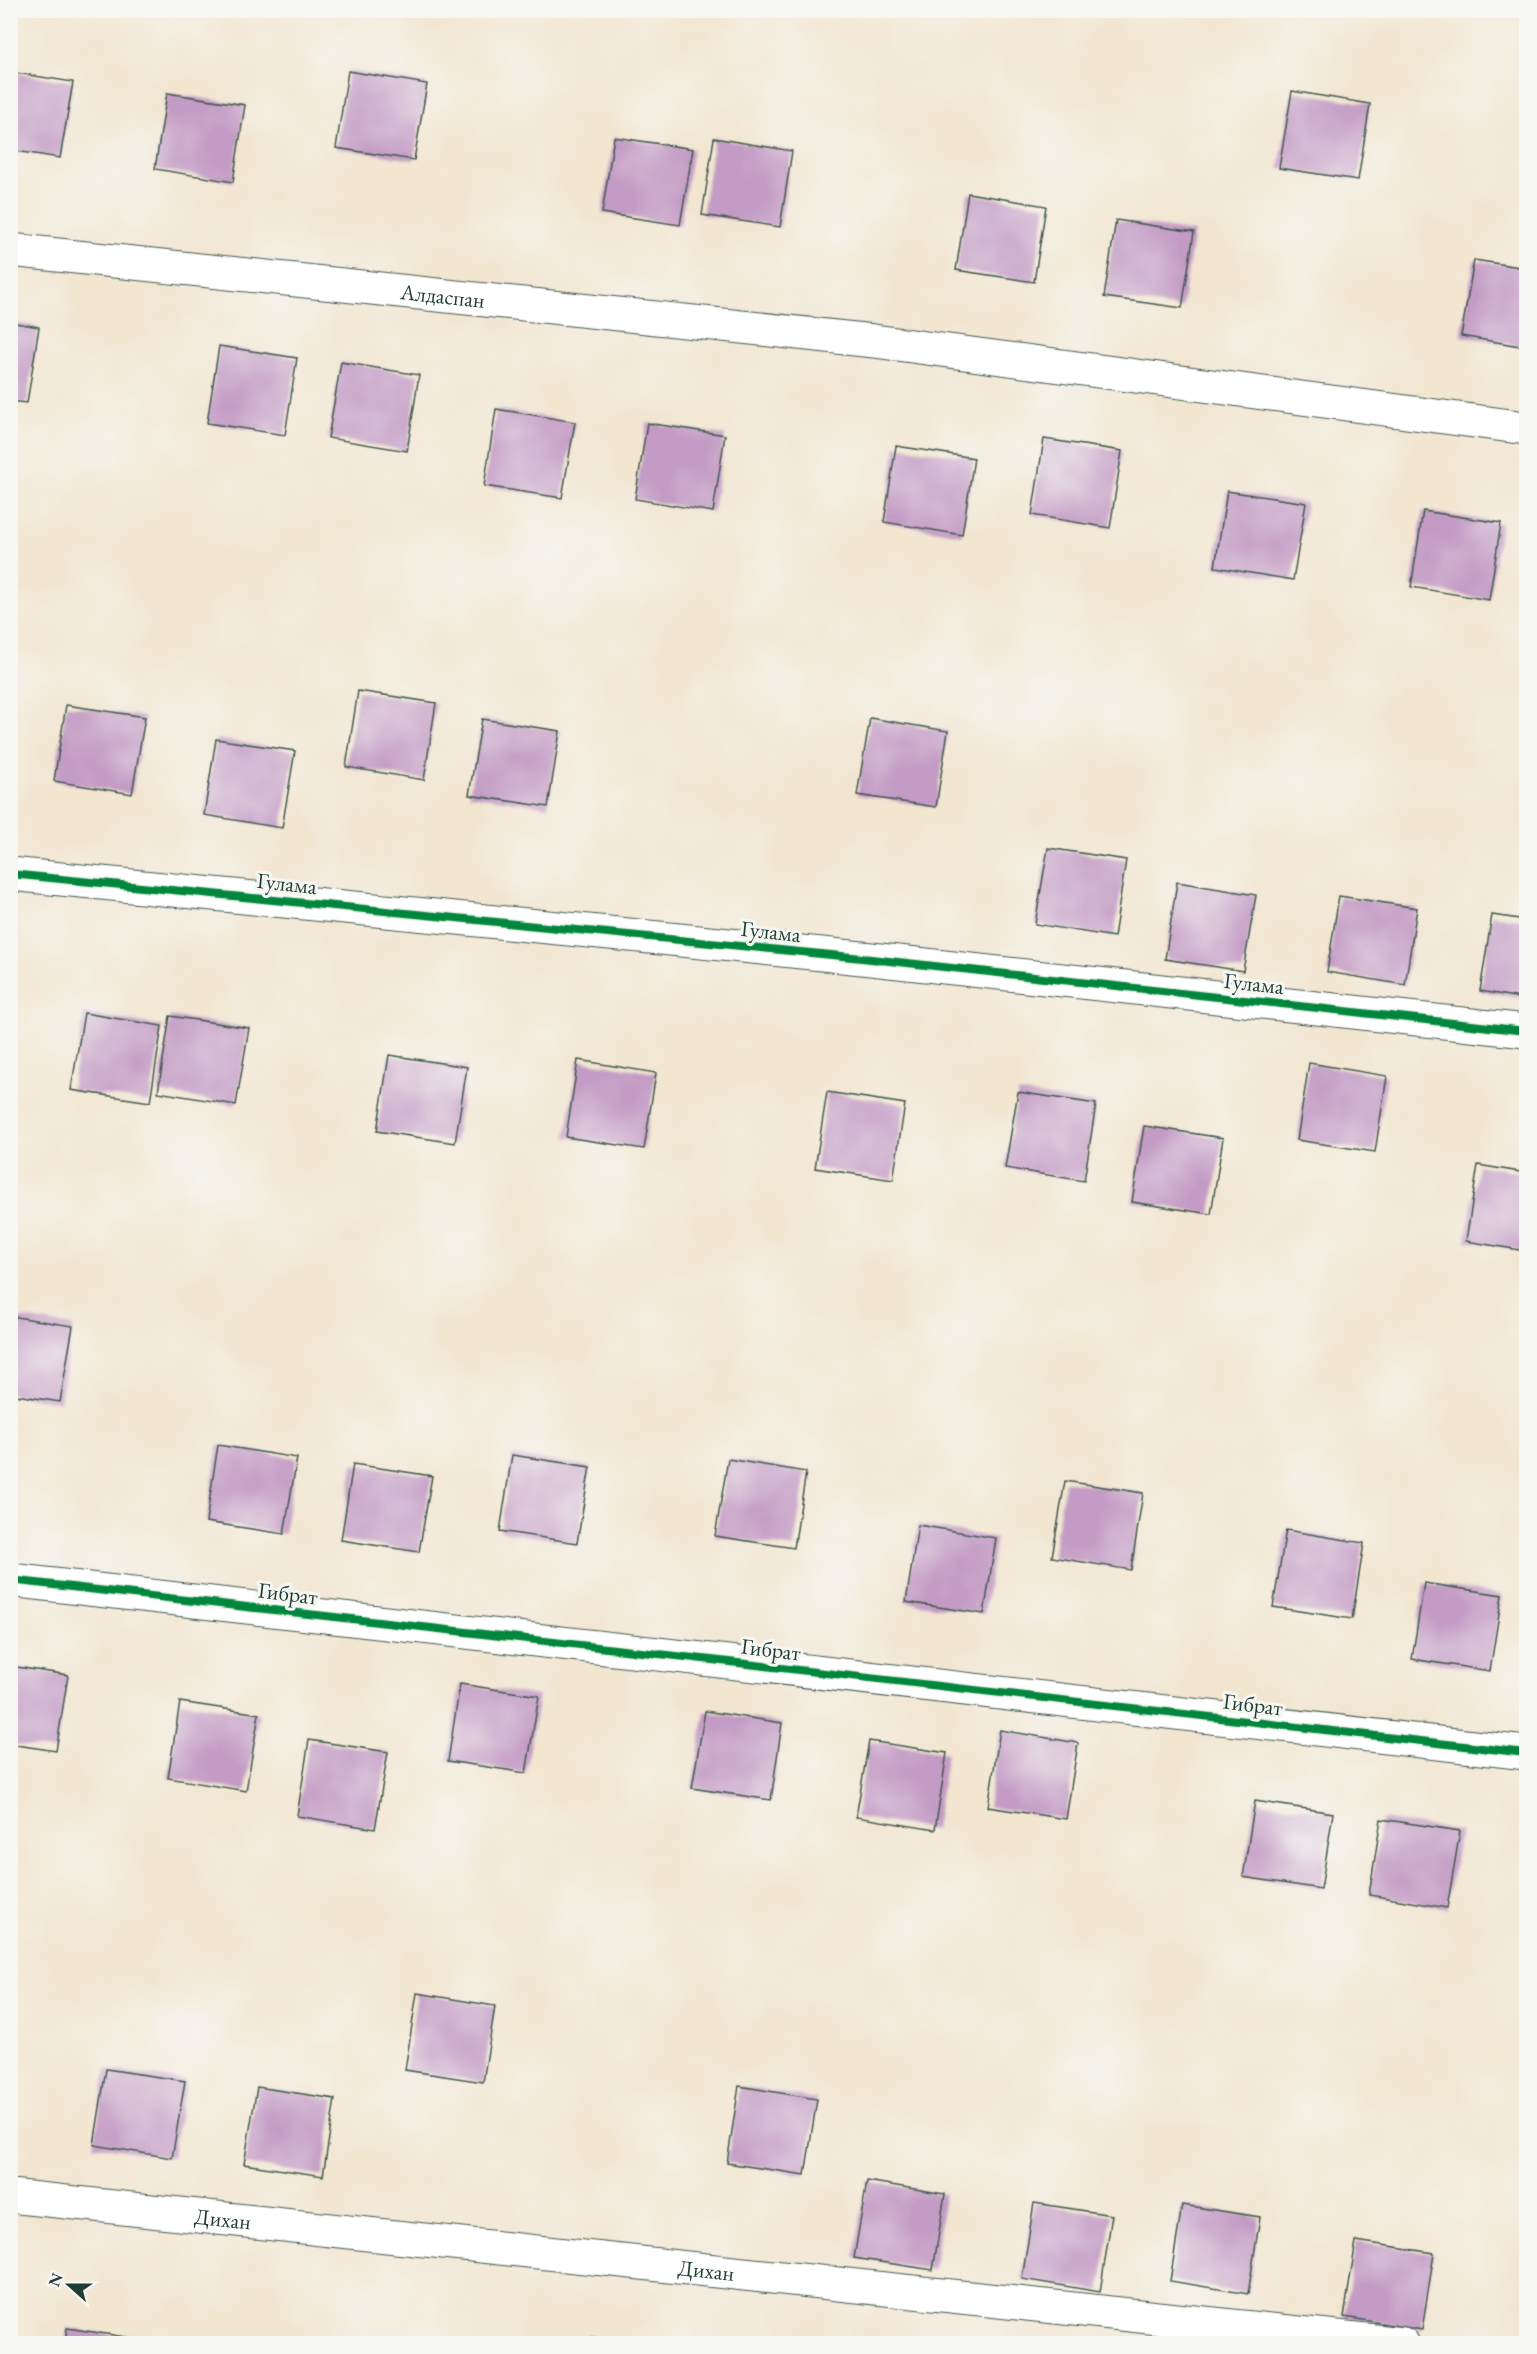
<svg xmlns="http://www.w3.org/2000/svg" width="1537" height="2354" font-family="'EB Garamond',serif">
<style>
.building{fill:#c39bc5}
.lines{fill:none;stroke-linecap:round;stroke-linejoin:round}
.minor-casing{stroke:#3f564c;stroke-width:35}
.minor{stroke:#fff;stroke-width:33}
.cycleway-casing{stroke:#f6f6f2;stroke-width:11}
.cycleway{stroke:#00873e;stroke-width:8}
.labels{text-anchor:middle;stroke-width:6;stroke-linejoin:round;paint-order:stroke}
.street-label{font-size:22px;fill:#1f3d34;stroke:#f6f6f2}
</style>
<rect width="100%" height="100%" fill="#f6f6f2"/>
<filter id="ink" filterUnits="userSpaceOnUse"><feTurbulence type="fractalNoise" baseFrequency=".0167" numOctaves="2"/><feDisplacementMap in="SourceGraphic" scale="12" xChannelSelector="R" yChannelSelector="G"/><feConvolveMatrix kernelMatrix="1 2 1 2 8 2 1 2 1" color-interpolation-filters="sRGB"/></filter>
<filter id="wash" filterUnits="userSpaceOnUse"><feTurbulence type="fractalNoise" baseFrequency=".008" numOctaves="4" result="noise"/><feDisplacementMap in="SourceGraphic" scale="24" xChannelSelector="R" yChannelSelector="G"/><feGaussianBlur stdDeviation="1.35" result="paint"/><feColorMatrix in="noise" values="0 0 0 0 0 0 0 0 0 0 0 0 0 0 0 0 0 1.4 0 .05"/><feComposite in="paint" operator="in"/></filter>
<g filter="url(#wash)">
<rect width="100%" height="100%" fill="#f2e6d1"/>
<g id="blocks">
<g class="building">
<path d="M348,71L427,84L414,160L336,148Z"/>
<path d="M10,72L73,82L60,158L10,150Z"/>
<path d="M1292,91L1370,104L1358,180L1279,168Z"/>
<path d="M167,93L245,105L233,182L155,169Z"/>
<path d="M614,137L693,149L680,225L602,213Z"/>
<path d="M714,138L792,151L780,227L702,215Z"/>
<path d="M968,193L1046,206L1034,282L956,270Z"/>
<path d="M1116,220L1194,232L1182,308L1104,297Z"/>
<path d="M1474,260L1526,268V347L1461,336Z"/>
<path d="M10,322L39,327L27,403L10,401Z"/>
<path d="M219,346L297,358L285,435L207,423Z"/>
<path d="M341,362L419,375L407,451L328,438Z"/>
<path d="M496,409L575,422L562,498L484,486Z"/>
<path d="M647,423L725,435L713,512L635,499Z"/>
<path d="M1044,439L1122,451L1110,528L1032,515Z"/>
<path d="M896,446L974,458L962,535L884,522Z"/>
<path d="M1227,491L1306,503L1293,580L1215,567Z"/>
<path d="M1423,511L1501,523L1489,600L1411,587Z"/>
<path d="M358,691L436,703L424,780L346,767Z"/>
<path d="M66,705L145,717L132,794L54,781Z"/>
<path d="M870,718L948,731L936,807L857,795Z"/>
<path d="M482,719L560,731L548,807L469,795Z"/>
<path d="M216,739L295,751L282,828L204,815Z"/>
<path d="M1048,848L1126,860L1114,937L1035,924Z"/>
<path d="M1177,882L1256,895L1243,971L1165,959Z"/>
<path d="M1339,896L1417,908L1405,985L1327,972Z"/>
<path d="M1492,915L1526,920V999L1480,991Z"/>
<path d="M84,1013L162,1026L150,1102L71,1090Z"/>
<path d="M170,1016L249,1028L236,1105L158,1092Z"/>
<path d="M389,1055L467,1067L455,1143L377,1131Z"/>
<path d="M578,1060L656,1073L644,1149L566,1137Z"/>
<path d="M1309,1063L1387,1076L1375,1152L1297,1140Z"/>
<path d="M827,1092L905,1104L893,1180L815,1168Z"/>
<path d="M1018,1092L1096,1104L1084,1181L1005,1168Z"/>
<path d="M1144,1126L1223,1138L1211,1214L1132,1202Z"/>
<path d="M1478,1165L1526,1173V1251L1466,1241Z"/>
<path d="M10,1316L73,1326L60,1402L10,1394Z"/>
<path d="M218,1445L297,1458L284,1534L206,1522Z"/>
<path d="M512,1455L590,1467L577,1543L500,1531Z"/>
<path d="M728,1459L806,1472L794,1548L715,1536Z"/>
<path d="M353,1464L432,1476L419,1552L341,1540Z"/>
<path d="M1065,1481L1143,1493L1131,1570L1052,1557Z"/>
<path d="M918,1525L996,1538L984,1614L906,1602Z"/>
<path d="M1286,1530L1364,1543L1352,1619L1273,1607Z"/>
<path d="M1424,1583L1502,1595L1490,1671L1412,1659Z"/>
<path d="M10,1666L68,1675L56,1751L10,1744Z"/>
<path d="M460,1684L539,1696L526,1773L448,1761Z"/>
<path d="M180,1702L259,1714L246,1791L168,1778Z"/>
<path d="M705,1711L782,1723L771,1800L692,1788Z"/>
<path d="M1000,1730L1078,1743L1066,1819L988,1807Z"/>
<path d="M309,1740L388,1752L375,1829L297,1816Z"/>
<path d="M869,1741L947,1753L935,1830L856,1817Z"/>
<path d="M1255,1801L1333,1813L1321,1889L1243,1877Z"/>
<path d="M1381,1819L1460,1831L1447,1908L1369,1895Z"/>
<path d="M417,1993L495,2006L483,2082L405,2070Z"/>
<path d="M106,2069L185,2081L172,2158L94,2145Z"/>
<path d="M739,2086L817,2099L805,2175L727,2163Z"/>
<path d="M257,2087L335,2099L323,2176L244,2164Z"/>
<path d="M867,2181L945,2194L933,2270L854,2258Z"/>
<path d="M1034,2203L1112,2215L1100,2292L1022,2279Z"/>
<path d="M1182,2205L1260,2217L1248,2294L1170,2281Z"/>
<path d="M1356,2241L1434,2253L1422,2330L1344,2317Z"/>
<path d="M67,2328L146,2340L145,2344H65Z"/>
<path d="M592,2337L623,2342V2344H591Z"/>
</g>
</g>
</g>
<g filter="url(#ink)">
<use href="#blocks" fill-opacity="0" stroke="#3f564c" stroke-width="1.5"/>
<g class="lines">
<defs>
<g id="minor">
<path id="s1" d="M10,250L874,341L1526,428"/>
<path d="M10,874L862,958L1526,1031"/>
<path d="M10,1580L1526,1753"/>
<path id="s2" d="M10,2196L1403,2344"/>
</g>
</defs>
<use href="#minor" class="minor-casing"/>
<use href="#minor" class="minor"/>
<defs>
<g id="cycleway">
<path d="M10,874L862,958L1526,1031"/>
<path d="M10,1580L1526,1753"/>
</g>
</defs>
<use href="#cycleway" class="cycleway-casing"/>
<use href="#cycleway" class="cycleway"/>
</g>
</g>
<g class="labels">
<g class="street-label">
<text dy="8" stroke="none"><textPath href="#s1" startOffset="435">Алдаспан</textPath></text>
<text transform="translate(287 883) rotate(6)" y="8">Гулама</text>
<text transform="translate(771 931) rotate(6)" y="8">Гулама</text>
<text transform="translate(1254 983) rotate(6)" y="8">Гулама</text>
<text transform="translate(288 1593) rotate(7)" y="8">Гибрат</text>
<text transform="translate(771 1649) rotate(7)" y="8">Гибрат</text>
<text transform="translate(1253 1704) rotate(7)" y="8">Гибрат</text>
<text dy="8" stroke="none"><textPath href="#s2" startOffset="214">Дихан</textPath></text>
<text dy="8" stroke="none"><textPath href="#s2" startOffset="700">Дихан</textPath></text>
</g>
</g>
<rect width="1537" height="2354" fill="none" stroke="#f6f6f2" stroke-width="36"/>
<g transform="translate(69 2285) rotate(291)" stroke="#f6f6f2" stroke-width="4.5" paint-order="stroke">
<path d="M0-4.5L10 22L0 15L-10 22Z" fill="#1f3d34"/>
<text y="-9" font-size="16" font-weight="bold" text-anchor="middle" fill="#1f3d34">N</text>
</g>
</svg>
